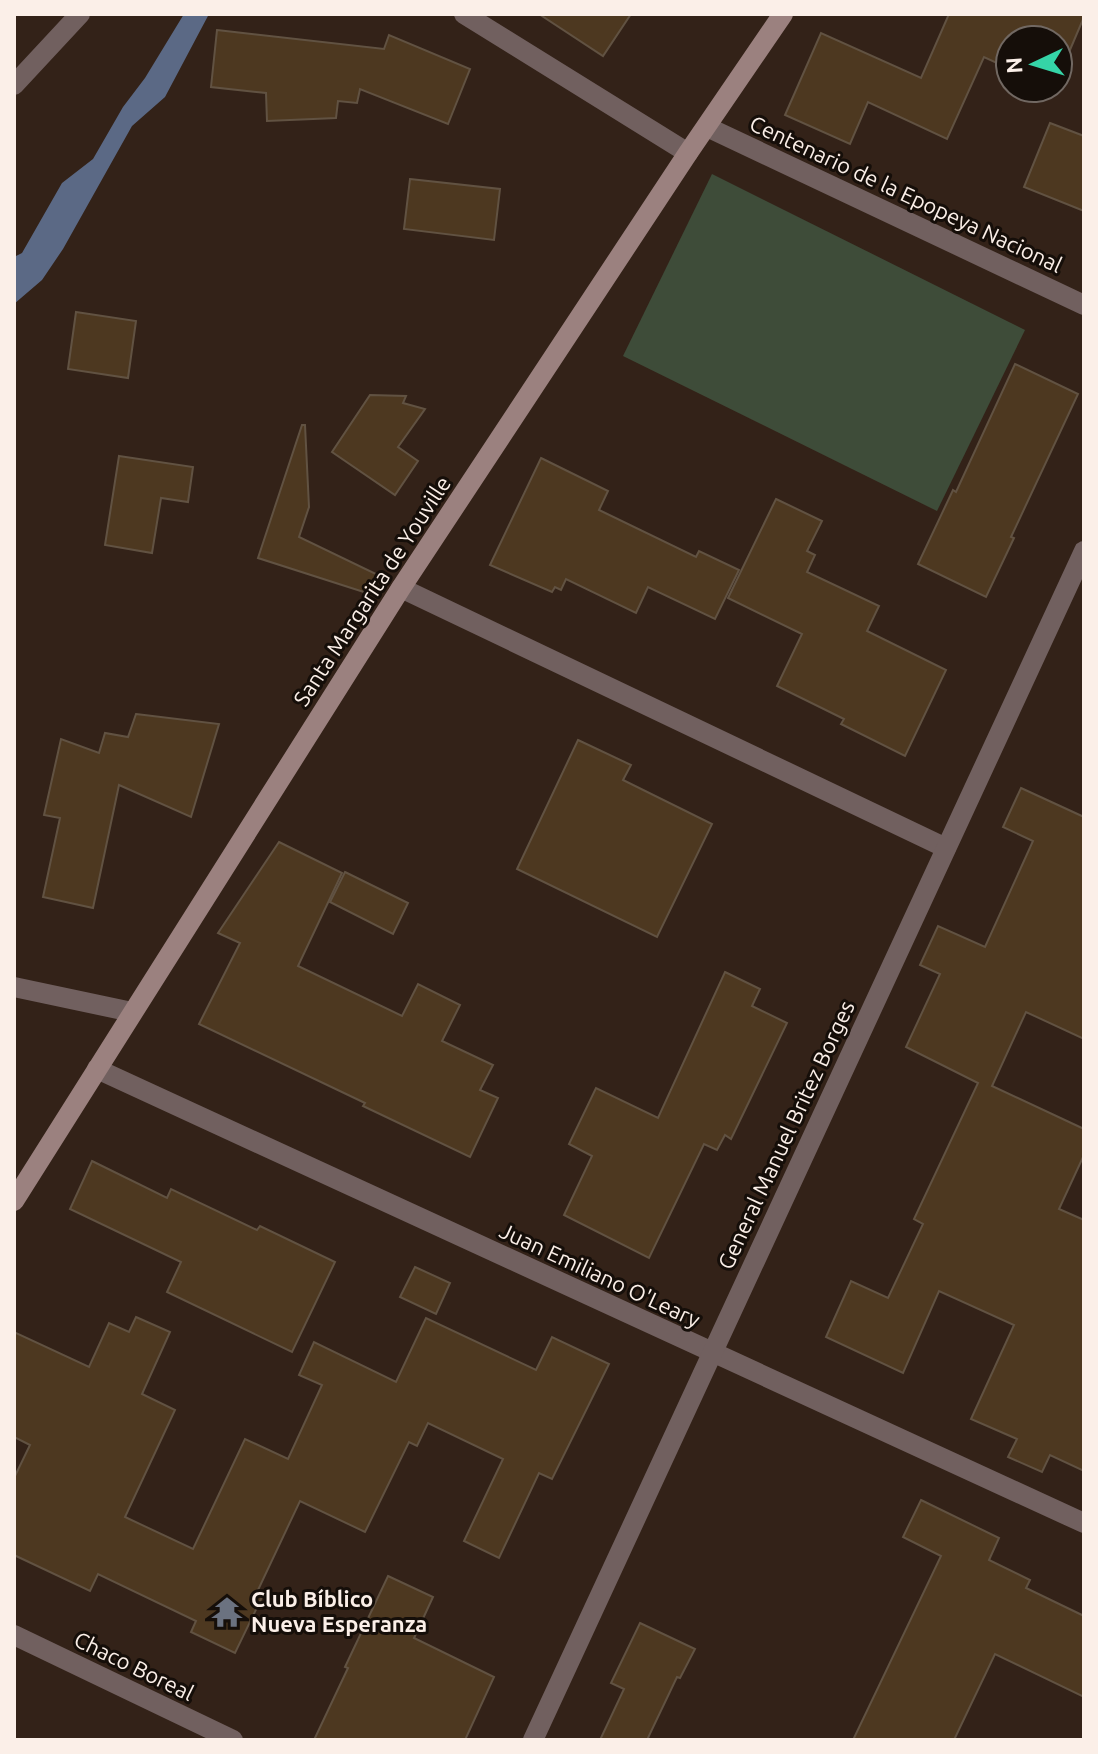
<svg xmlns="http://www.w3.org/2000/svg" width="1098" height="1754" font-family="Ubuntu,sans-serif">
<style>
.grass{fill:#3e4c39}
.water{fill:#5b6985}
.building{fill:#4d3820;stroke:#615242;stroke-width:2}
.lines{fill:none;stroke-linecap:round;stroke-linejoin:round}
.minor{stroke:#71605f;stroke-width:20}
.secondary{stroke:#9b817f;stroke-width:20}
.labels{text-anchor:middle;stroke-width:6;stroke-linejoin:round;paint-order:stroke}
.street-label{font-size:22px;fill:#fbefe8;stroke:#150e09}
.poi-label{font-size:22px;font-weight:bold;fill:#fbefe8;stroke:#150e09;text-anchor:start}
</style>
<rect width="100%" height="100%" fill="#332218"/>
<path class="grass" d="M712,174L1025,330L937,511L623,356Z"/>
<path class="water" d="M184,14H209L165,97L132,126L63,249L42,280L14,304V257L22,253L62,183L93,159L123,107L145,78Z"/>
<g class="building">
<path d="M539,14H631L603,56Z"/>
<path d="M949,14H1084V17L1058,78V40H1010V69L984,57L947,139L868,102L850,144L785,115L821,33L921,78Z"/>
<path d="M217,30L384,49L389,35L470,69L448,124L360,89L357,103L338,101L336,118L267,121L266,93L211,87Z"/>
<path d="M1050,123L1084,136V211L1024,187Z"/>
<path d="M410,179L500,189L494,240L404,229Z"/>
<path d="M76,312L136,321L128,378L68,369Z"/>
<path d="M1015,364L1078,394L1011,537L1014,538L986,597L918,564L953,490L956,492Z"/>
<path d="M370,395L406,396L403,403L425,409L398,447L418,461L395,495L332,452Z"/>
<path d="M302,425H305L309,507L299,537L378,575L370,594L258,558Z"/>
<path d="M119,456L193,467L188,502L161,498L152,553L105,545Z"/>
<path d="M541,458L608,491L599,510L696,557L699,551L739,570L715,619L648,587L636,613L566,579L561,590L555,587L552,592L490,565Z"/>
<path d="M776,499L822,521L807,551L815,555L807,572L879,606L867,631L946,670L905,756L841,724L844,719L777,686L802,634L728,598Z"/>
<path d="M136,714L219,724L191,817L119,785L93,908L43,897L60,818L44,815L61,739L99,753L105,733L128,737Z"/>
<path d="M578,740L631,765L623,780L712,824L657,937L517,869Z"/>
<path d="M1021,788L1084,817V1039L1026,1012L992,1086L1084,1129V1155L1059,1209L1084,1220V1471L1050,1455L1042,1472L1008,1457L1017,1439L971,1419L1014,1325L939,1291L903,1373L826,1337L851,1281L888,1298L923,1224L914,1219L978,1083L906,1047L940,974L920,965L938,926L985,947L1033,841L1003,827Z"/>
<path d="M279,842L342,873L298,966L402,1016L418,984L460,1005L442,1041L493,1065L480,1090L498,1098L470,1157L363,1106L365,1103L199,1024L240,943L218,933Z"/>
<path d="M345,872L408,903L393,934L330,902Z"/>
<path d="M725,972L760,989L752,1006L787,1023L731,1139L725,1135L717,1150L704,1144L649,1258L564,1215L592,1156L569,1144L596,1088L658,1118Z"/>
<path d="M92,1161L167,1198L171,1189L257,1230L260,1226L335,1262L292,1352L167,1292L181,1262L70,1209Z"/>
<path d="M415,1267L450,1283L436,1314L400,1297Z"/>
<path d="M136,1317L170,1332L142,1394L175,1410L125,1517L193,1549L245,1439L288,1459L322,1385L299,1375L314,1342L396,1382L426,1318L536,1370L552,1337L609,1364L552,1479L539,1473L499,1558L464,1541L503,1459L428,1423L417,1446L409,1442L365,1532L300,1501L258,1590L264,1593L235,1653L191,1632L196,1621L98,1574L90,1591L14,1555V1478L30,1445L14,1437V1332L89,1367L109,1323L129,1332Z"/>
<path d="M921,1500L999,1538L989,1560L1030,1580L1026,1588L1084,1616V1697L995,1654L954,1740H853L941,1556L903,1537Z"/>
<path d="M388,1576L433,1597L414,1638L494,1677L465,1740H314L348,1668L345,1667Z"/>
<path d="M640,1623L695,1649L680,1678L677,1677L647,1740H600L624,1689L611,1683Z"/>
</g>
<g class="lines">
<g class="minor">
<path d="M464,14L688,153"/>
<path d="M14,85L80,14"/>
<path d="M707,127L1084,305"/>
<path d="M401,588L946,848"/>
<path d="M14,987L132,1012"/>
<path d="M97,1069L1084,1523"/>
<path d="M14,1635L233,1740"/>
<path d="M533,1740L1084,551"/>
</g>
<path class="secondary" d="M14,1201L401,588L688,153L783,14"/>
</g>
<defs>
<symbol id="temple-bare" viewBox="-9 -9 18 18"><path d="M0-6L5-2H3V0L6.5 2.5H4V6H1.5V3h-3V6H-4V2.5H-6.5L-3 0V-2H-5Z" fill="#6b7280" stroke="#150e09" stroke-width="2.5" paint-order="stroke"/></symbol>
</defs>
<g fill-rule="evenodd">
<use href="#temple-bare" x="205" y="1590" width="44" height="44"/>
</g>
<g class="labels">
<g class="street-label">
<text transform="translate(906 194) rotate(25)" y="8">Centenario de la Epopeya Nacional</text>
<text transform="translate(372 591) rotate(-57)" y="8">Santa Margarita de Youville</text>
<text transform="translate(786 1135) rotate(-65)" y="8">General Manuel Britez Borges</text>
<text transform="translate(600 1275) rotate(25)" y="8">Juan Emiliano O'Leary</text>
<text transform="translate(134 1666) rotate(26)" y="8">Chaco Boreal</text>
</g>
<g class="poi-label">
<text x="251" y="1607">Club Bíblico<tspan x="251" dy="25">Nueva Esperanza</tspan></text>
</g>
</g>
<rect width="1098" height="1754" fill="none" stroke="#fbefe8" stroke-width="32"/>
<g transform="translate(1034 64) rotate(266)"><circle r="38" fill="#150e09" stroke="#716862" stroke-width="2"/>
<path d="M0-6L14 30L0 20L-14 30Z" fill="#35d4a7"/>
<text y="-12" font-size="22" font-weight="bold" text-anchor="middle" fill="#fbefe8">N</text>
</g>
</svg>
